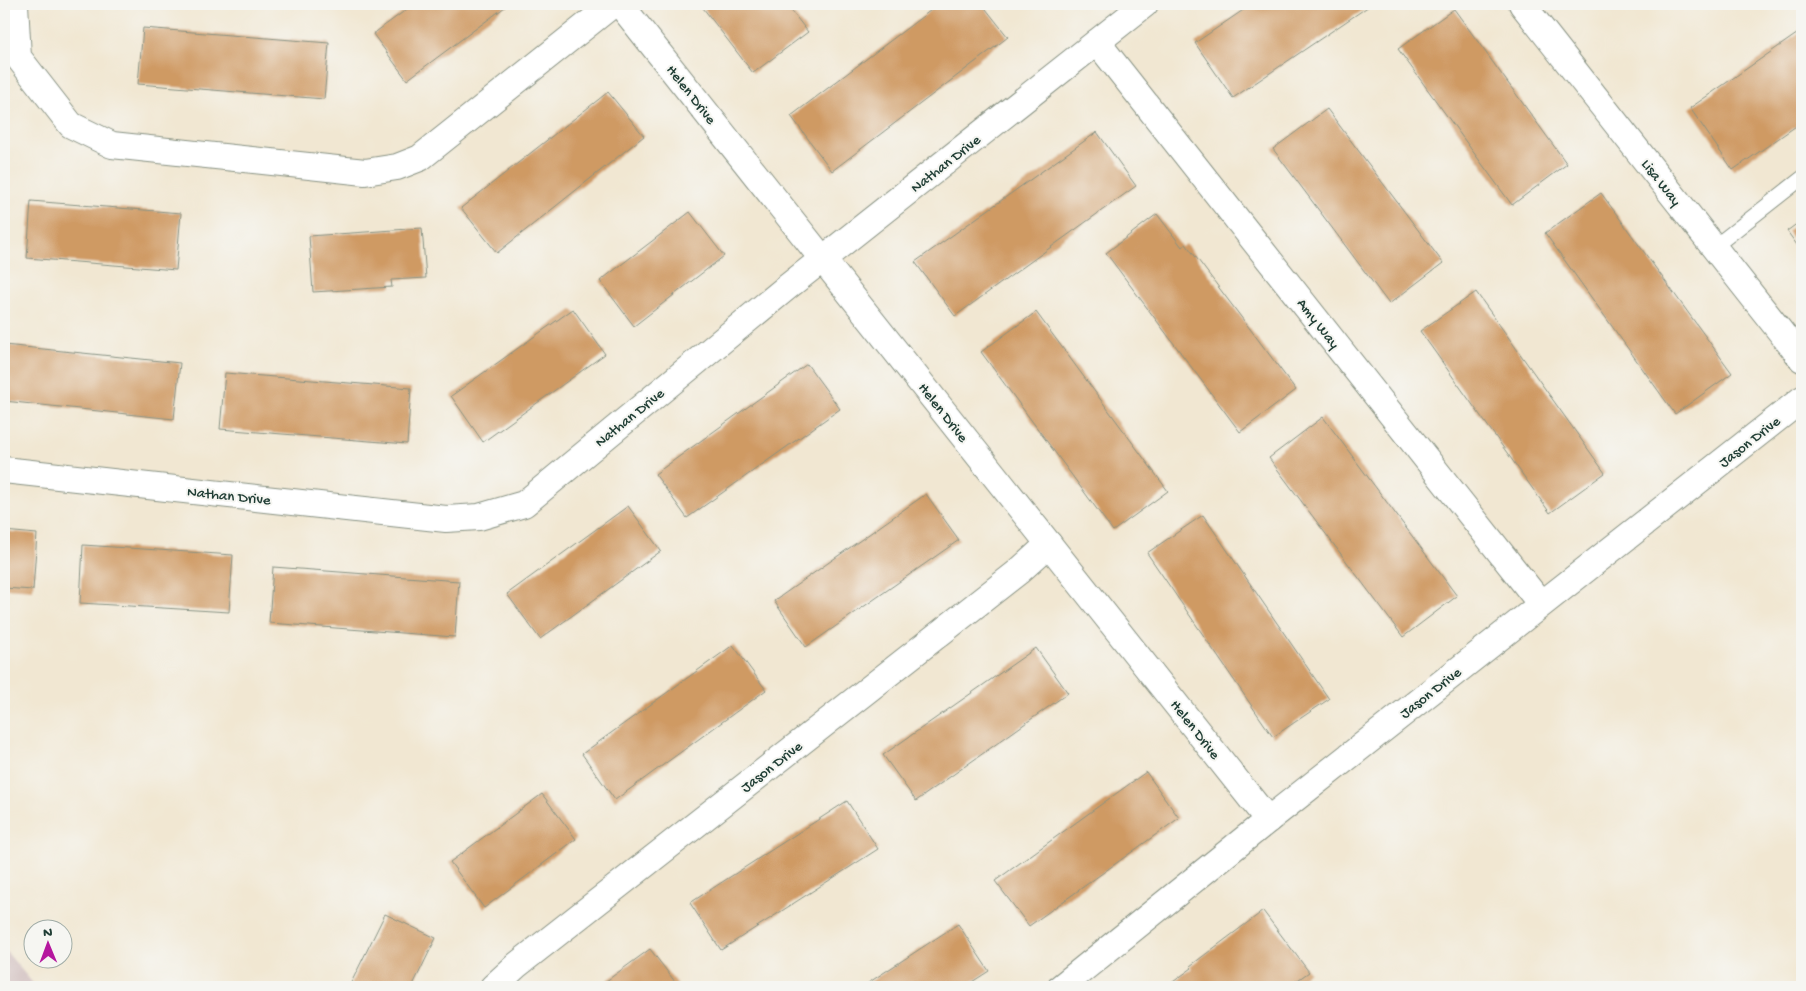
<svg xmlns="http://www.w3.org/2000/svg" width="1806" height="991" font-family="'Gochi Hand',sans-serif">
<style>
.industrial{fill:#d1bfbf}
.building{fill:#cf9a63}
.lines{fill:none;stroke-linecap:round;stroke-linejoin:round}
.service-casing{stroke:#889283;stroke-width:16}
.minor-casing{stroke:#889283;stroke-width:28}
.service{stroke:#fff;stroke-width:14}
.minor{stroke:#fff;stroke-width:26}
.labels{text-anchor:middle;stroke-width:4;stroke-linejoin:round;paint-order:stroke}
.street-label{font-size:15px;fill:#1f3d34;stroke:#f6f6f2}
</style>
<rect width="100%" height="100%" fill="#f6f6f2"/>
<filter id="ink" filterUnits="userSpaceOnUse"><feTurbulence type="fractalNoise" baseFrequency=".02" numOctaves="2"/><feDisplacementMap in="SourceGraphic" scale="10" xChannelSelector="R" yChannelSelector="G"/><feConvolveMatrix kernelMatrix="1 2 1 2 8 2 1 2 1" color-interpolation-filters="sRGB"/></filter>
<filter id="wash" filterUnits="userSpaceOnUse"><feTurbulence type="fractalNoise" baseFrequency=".0096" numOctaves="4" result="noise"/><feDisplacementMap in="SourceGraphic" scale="20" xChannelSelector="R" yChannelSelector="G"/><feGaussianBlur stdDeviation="1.12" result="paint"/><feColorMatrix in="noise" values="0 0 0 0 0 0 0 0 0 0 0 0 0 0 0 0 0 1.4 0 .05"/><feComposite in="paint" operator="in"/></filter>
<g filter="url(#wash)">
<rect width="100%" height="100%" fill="#f1e7d2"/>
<path class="industrial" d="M4,949L36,987H4Z"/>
<g id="blocks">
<g class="building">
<path d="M414,4H509L407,80L373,34Z"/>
<path d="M700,4H786L808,32L753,73Z"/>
<path d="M939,4H982L1008,37L832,171L791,116Z"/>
<path d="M1252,4H1372L1233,98L1195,43Z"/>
<path d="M1454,9L1567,164L1512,205L1398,49Z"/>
<path d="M143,28L329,43L324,99L138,84Z"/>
<path d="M1801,31L1802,122L1733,170L1690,108Z"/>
<path d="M608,92L644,136L497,253L461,208Z"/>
<path d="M1327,109L1443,263L1389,304L1273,149Z"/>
<path d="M1097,132L1136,186L955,316L915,262Z"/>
<path d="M1601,193L1732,373L1675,414L1545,233Z"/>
<path d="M31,201L181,213L176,270L27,258Z"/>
<path d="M690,212L724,256L634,326L600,281Z"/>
<path d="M1157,214L1182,247L1186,244L1296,390L1240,432L1106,253Z"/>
<path d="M1802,220V252L1787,231Z"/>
<path d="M422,228L426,278L391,280L392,287L313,292L309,236Z"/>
<path d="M1476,292L1605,473L1550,513L1420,331Z"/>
<path d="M573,309L605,354L483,442L451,396Z"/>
<path d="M1036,312L1168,491L1113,531L981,352Z"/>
<path d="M4,345L180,363L174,419L4,401Z"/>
<path d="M807,364L840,409L687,518L655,474Z"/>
<path d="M225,373L411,388L407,444L220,429Z"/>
<path d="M1323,417L1457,596L1403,637L1269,458Z"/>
<path d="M926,494L959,540L806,647L774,601Z"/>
<path d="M628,506L661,551L540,639L507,594Z"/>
<path d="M1203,515L1329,699L1273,737L1147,553Z"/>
<path d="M4,531L37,534L33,590L4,588Z"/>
<path d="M83,545L233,555L229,612L80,603Z"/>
<path d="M273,567L459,581L455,637L269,623Z"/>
<path d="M733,645L766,690L615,800L582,754Z"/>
<path d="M1036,648L1068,693L916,801L883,755Z"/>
<path d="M1146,772L1179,818L1029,926L995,881Z"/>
<path d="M542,794L576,839L484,908L450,862Z"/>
<path d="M847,801L878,849L721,950L690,903Z"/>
<path d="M1263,911L1309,972L1288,987H1263L1260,983L1254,987H1166L1192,968L1190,966Z"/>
<path d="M385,914L436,938L412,987H349Z"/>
<path d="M958,924L989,971L964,987H862Z"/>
<path d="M650,949L679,987H598Z"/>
</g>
</g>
</g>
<g filter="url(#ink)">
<use href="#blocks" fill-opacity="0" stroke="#889283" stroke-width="1"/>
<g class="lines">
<defs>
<path id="service" d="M1714,247L1802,178"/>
<g id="minor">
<path d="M15,4L18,57L71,125L112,145L365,172L397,167L420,158L613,4"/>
<path d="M620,4L1268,820"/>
<path d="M1522,4L1802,359"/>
<path d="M1097,42L1541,604"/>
<path d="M4,470L446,519L479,517L524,504L786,288L1145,4"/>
<path d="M493,987L517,965L1018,572L1049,544"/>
<path d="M1061,987L1268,820L1802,399"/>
</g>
</defs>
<use href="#service" class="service-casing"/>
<use href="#minor" class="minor-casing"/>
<use href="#service" class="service"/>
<use href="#minor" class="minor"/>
</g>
</g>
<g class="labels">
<g class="street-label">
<text transform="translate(692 94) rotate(52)" y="5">Helen Drive</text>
<text transform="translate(945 163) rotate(-38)" y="5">Nathan Drive</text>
<text transform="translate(1662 182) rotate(52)" y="5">Lisa Way</text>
<text transform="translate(1319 323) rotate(52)" y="5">Amy Way</text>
<text transform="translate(944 412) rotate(52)" y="5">Helen Drive</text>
<text transform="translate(629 417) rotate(-39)" y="5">Nathan Drive</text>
<text transform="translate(1749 441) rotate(-38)" y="5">Jason Drive</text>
<text transform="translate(229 495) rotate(6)" y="5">Nathan Drive</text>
<text transform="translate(1430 692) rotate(-38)" y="5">Jason Drive</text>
<text transform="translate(1196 729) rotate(52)" y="5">Helen Drive</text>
<text transform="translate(771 766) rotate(-38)" y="5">Jason Drive</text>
</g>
</g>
<rect width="1806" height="991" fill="none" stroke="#f6f6f2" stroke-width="20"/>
<g transform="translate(48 944) rotate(359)"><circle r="24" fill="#f6f6f2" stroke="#a0aca6"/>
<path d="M0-4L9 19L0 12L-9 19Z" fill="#b5179e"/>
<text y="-8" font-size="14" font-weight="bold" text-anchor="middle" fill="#1f3d34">N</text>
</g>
</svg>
